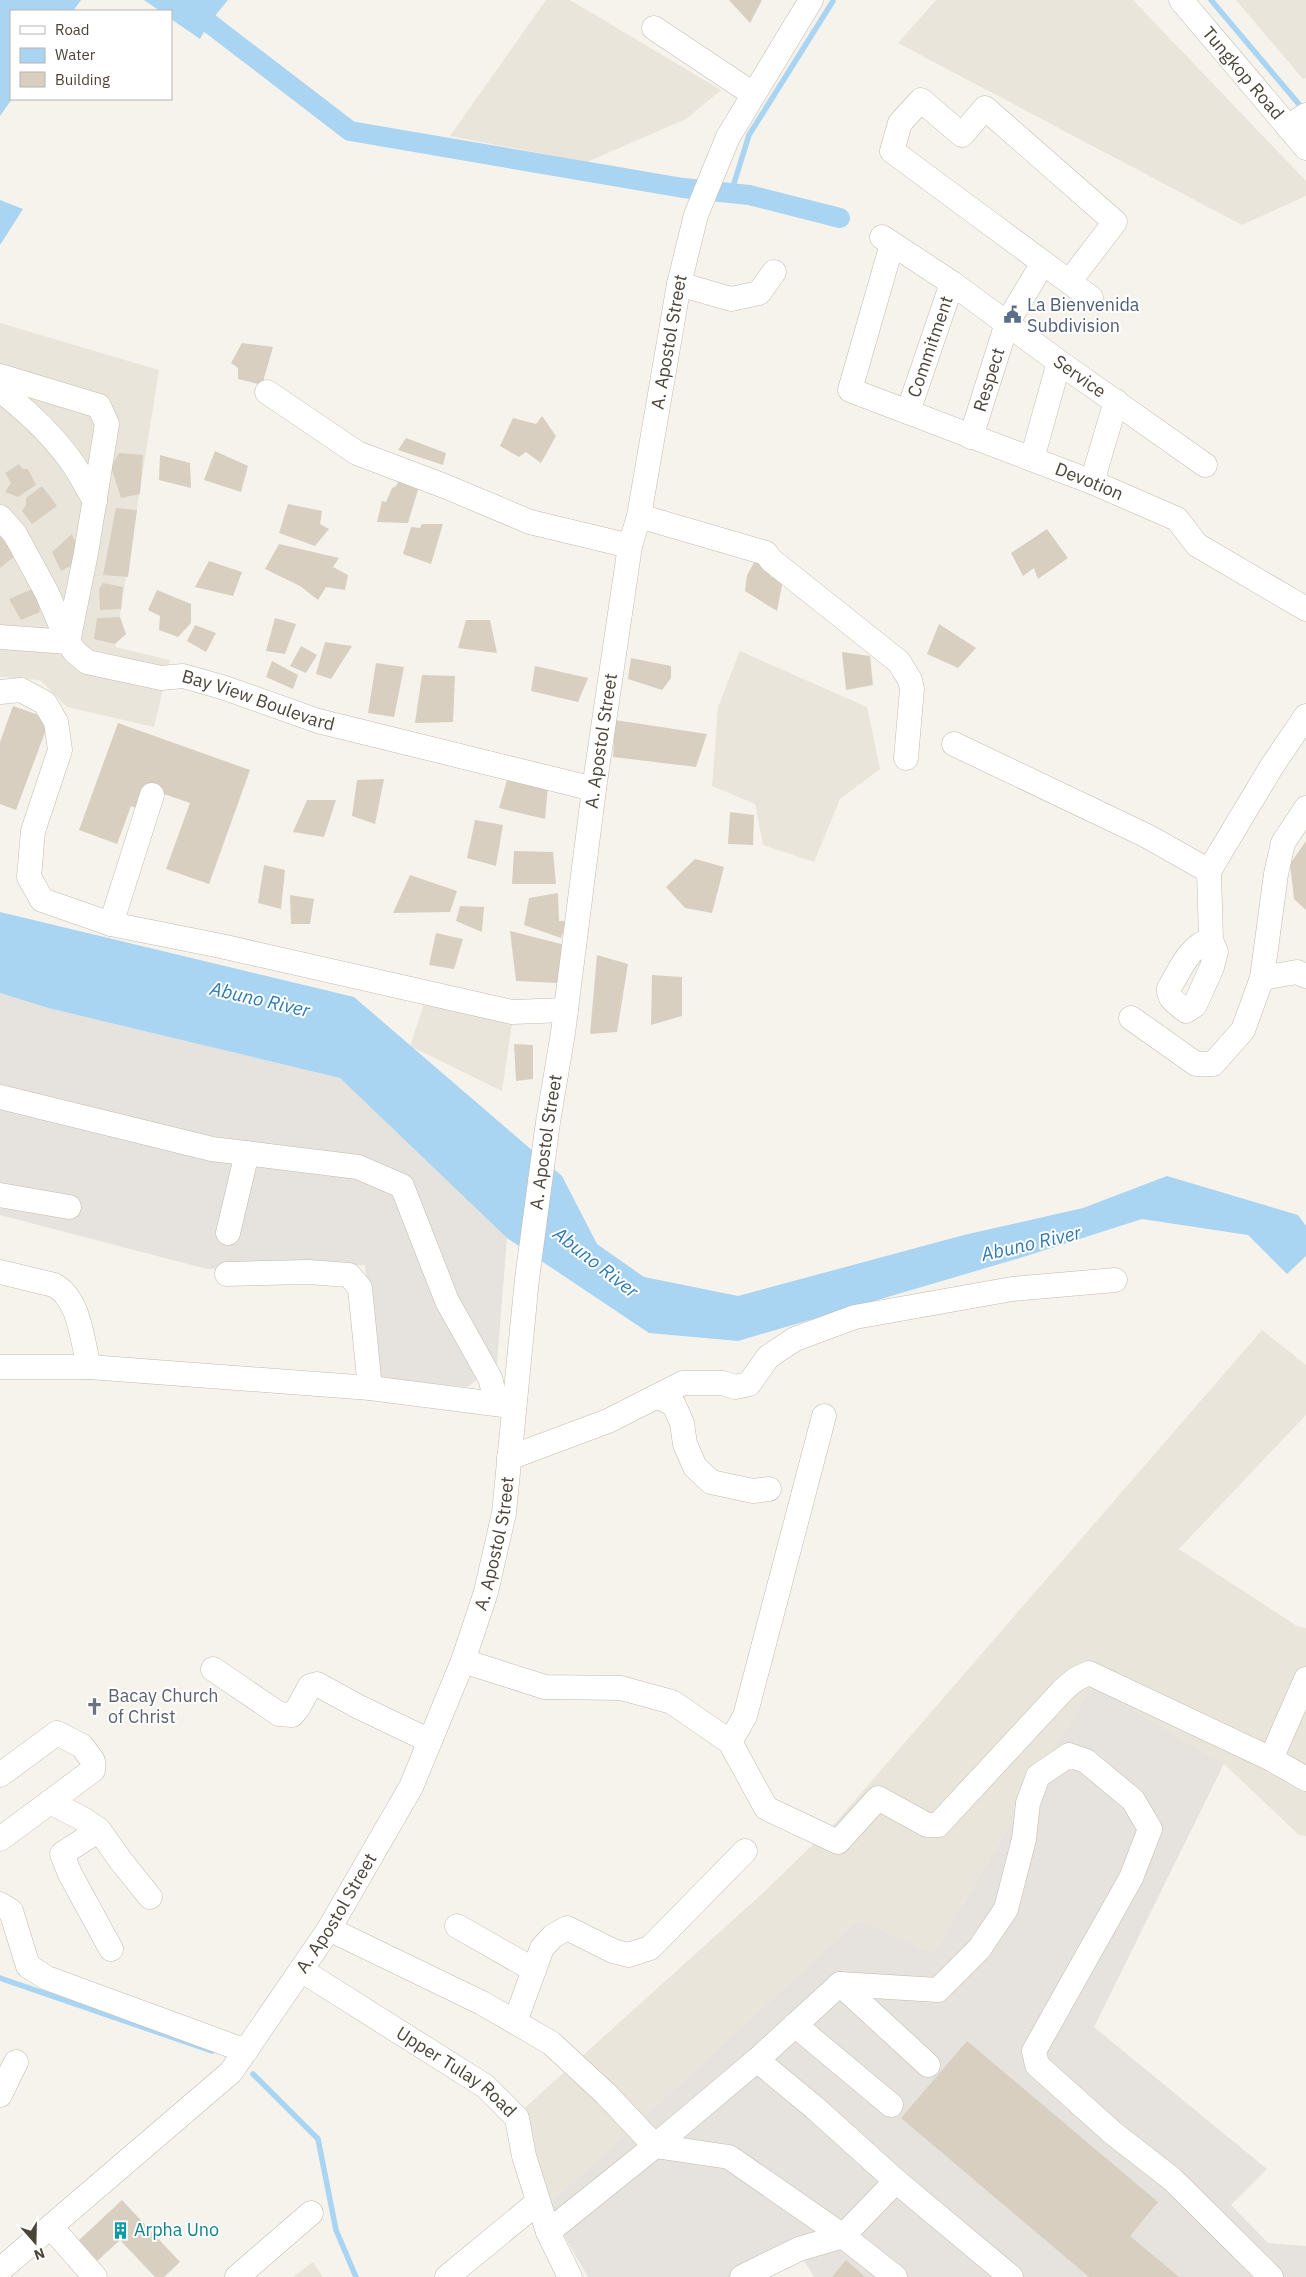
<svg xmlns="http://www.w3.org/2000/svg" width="1306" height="2277" font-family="'IBM Plex Sans',sans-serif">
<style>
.residential{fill:#eae5da}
.industrial{fill:#e6e2dd}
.water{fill:#a9d4f2}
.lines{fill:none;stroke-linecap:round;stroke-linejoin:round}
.stream{stroke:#a9d4f2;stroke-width:5.5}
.canal{stroke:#a9d4f2;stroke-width:20}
.building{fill:#d8cfc1}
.minor-casing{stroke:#c2bbae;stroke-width:25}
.minor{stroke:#fff;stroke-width:24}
.labels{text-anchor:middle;stroke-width:4;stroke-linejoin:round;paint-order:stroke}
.street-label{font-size:18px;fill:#4b4439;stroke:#fff}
.service-label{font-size:18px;fill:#4e5e75;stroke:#fff;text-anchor:start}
.worship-label{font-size:18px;fill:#5b616d;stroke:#fff;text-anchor:start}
.culture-label{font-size:18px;fill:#0d838f;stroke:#fff;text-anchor:start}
.water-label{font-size:19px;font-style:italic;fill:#2e7ab2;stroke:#fff}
</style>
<rect width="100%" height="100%" fill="#f6f3ec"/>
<g class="residential">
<path d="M546,0H570L721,90L686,119L587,162L450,136Z"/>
<path d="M936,0H1133L1306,181V196L1242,225L898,43Z"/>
<path d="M1236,0H1306V78L1303,79Z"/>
<path d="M0,323L159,370L115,647L170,660L154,727L67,707L40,680L0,677Z"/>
<path d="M740,651L867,707L880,769L840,799L814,862L763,845L755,804L712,786L718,707Z"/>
<path d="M424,1004L513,1017L502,1091L410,1046Z"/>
<path d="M1262,1330L1306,1365V1415L1179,1549L1297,1626L1306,1628V1836L1299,1835L1224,1764L1092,1685L934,1953L858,1920L547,2206L519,2113L765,1891L836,1822Z"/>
<path d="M313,2262L323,2277H293Z"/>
</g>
<g class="industrial">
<path d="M0,993L48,1008L340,1078L507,1238L497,1363L468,1387L376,1378L365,1265L207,1269L0,1215Z"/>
<path d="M1092,1685L1224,1764L1094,2027L1267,2169L1231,2205L1268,2243L1306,2246V2277H814L802,2257L765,2277H588L547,2206L858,1920L934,1953Z"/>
</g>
<g class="water">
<path d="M0,0H81L73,11H11L12,99L0,116Z"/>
<path d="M144,0H228L209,23L200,39L171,19V11H160Z"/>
<path d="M0,200L23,209L0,245Z"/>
<path d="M0,912L354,997L562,1176L597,1244L644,1277L738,1296L964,1235L1083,1208L1167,1176L1298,1215L1306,1226V1256L1287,1274L1248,1235L1142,1219L1020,1258L738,1341L649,1333L507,1238L340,1078L48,1008L0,993Z"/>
</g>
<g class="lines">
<g class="stream">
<path d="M1211,0L1303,109"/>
<path d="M731,193L749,135L833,1"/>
<path d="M0,1978L212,2051"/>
<path d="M253,2074L318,2139L336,2230L356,2277"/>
</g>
<path class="canal" d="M209,23L350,131L683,188L749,195L840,218"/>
</g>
<g class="building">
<path d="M729,0H762L750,23Z"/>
<path d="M242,343L273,347L262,385L238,379V368L231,363Z"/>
<path d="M542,416L556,436L541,463L526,452L519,457L500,446L513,418L536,424Z"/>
<path d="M406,438L446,453L443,465L398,450Z"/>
<path d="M215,451L248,466L241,492L204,480Z"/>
<path d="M119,453L143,455L140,494L121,498L111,467Z"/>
<path d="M160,455L190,463L191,488L159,480Z"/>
<path d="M19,464L23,469H28L36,485L18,497L5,492L11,483L5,473Z"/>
<path d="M401,477L420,483L408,523L377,522L382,501L386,502L392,488L396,486Z"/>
<path d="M42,486L57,506L32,524L22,511L26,505V498Z"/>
<path d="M288,504L322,511L320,524L329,529L315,546L279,533Z"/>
<path d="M116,508L137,510L128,577L103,575Z"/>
<path d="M422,524H443L431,564L403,554L411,527L420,528Z"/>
<path d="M1047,529L1068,558L1038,579L1034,568L1023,576L1011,553Z"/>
<path d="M72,534L79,551L74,564L61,571L52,552Z"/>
<path d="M0,536L15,556L0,568Z"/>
<path d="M279,544L339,558L333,567L348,575L345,590L326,587L318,600L300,586L265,569Z"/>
<path d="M756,559L766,563L771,577L783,580L777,611L745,591L747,575Z"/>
<path d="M209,561L242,572L233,596L195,587Z"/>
<path d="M103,583L123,587L121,609L100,610L99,589Z"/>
<path d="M37,587L40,612L21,620L9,599Z"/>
<path d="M157,590L191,604V623L178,637L159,630L160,616L148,610Z"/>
<path d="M120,617L126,634L115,644L94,639L97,618Z"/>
<path d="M275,618L296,624L285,654L266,651Z"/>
<path d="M466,620H490L497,653L458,648Z"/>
<path d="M939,624L976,648L958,668L927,654Z"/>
<path d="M195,625L216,633L206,652L187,641Z"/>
<path d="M325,642L352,646L331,679L316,674Z"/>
<path d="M301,646L317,655L306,673L290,666Z"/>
<path d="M842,652L870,656L873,685L846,690Z"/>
<path d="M631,658L671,666V678L662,690L628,679Z"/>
<path d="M272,661L298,675L293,689L266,677Z"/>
<path d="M376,663L404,667L394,717L368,713Z"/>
<path d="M535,666L588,678L578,702L531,691Z"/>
<path d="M422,675L455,676L453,722L415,723Z"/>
<path d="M13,706L50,719L16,810L0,804V742Z"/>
<path d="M615,720L707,734L696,767L613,757Z"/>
<path d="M118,723L250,770L209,884L166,869L190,803L144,787L136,808L131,806L117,844L79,830Z"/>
<path d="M384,779L375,824L352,816L357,780Z"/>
<path d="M507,780L548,786L545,819L499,808Z"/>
<path d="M307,800H336L324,837L293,832Z"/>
<path d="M730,812L754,815L753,845L728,844Z"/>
<path d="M475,820L503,825L496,866L467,858Z"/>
<path d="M1306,841V910L1294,899L1290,864Z"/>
<path d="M514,851L553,852L556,884H512Z"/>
<path d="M695,859L724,867L712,913L685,908L666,887Z"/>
<path d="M264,865L285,870L281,909L258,903Z"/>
<path d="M410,875L457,891L450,912L393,913Z"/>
<path d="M558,893L559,921H567L561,938L524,925L529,898Z"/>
<path d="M290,895L314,899L310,924H291Z"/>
<path d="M460,906L484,907L482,932L456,921Z"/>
<path d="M510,931L565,945L557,983L516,981Z"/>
<path d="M436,933L463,939L454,969L429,965Z"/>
<path d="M597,955L628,964L617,1032L590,1034Z"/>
<path d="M652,975L682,977V1016L651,1025Z"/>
<path d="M514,1044L533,1045V1079L516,1081Z"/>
<path d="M967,2041L1158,2202L1130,2236L1179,2277H1089L901,2118Z"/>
<path d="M122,2200L180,2262L164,2277H155L120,2240L95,2263L76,2243Z"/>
<path d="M846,2260L865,2277H832Z"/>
</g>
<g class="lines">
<defs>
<g id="minor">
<path id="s1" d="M1181,0L1306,148"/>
<path d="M654,28L753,94"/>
<path d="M1288,127L1306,115"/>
<path id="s2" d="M882,237L952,283L1059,362L1205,465"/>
<path id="s3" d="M892,244L850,390L1092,482L1177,519L1197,545L1306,609"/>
<path d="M1069,282L1115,222L985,108L962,135L921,100L900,123L892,151C958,200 1025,249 1091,298"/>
<path d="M679,284L731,299L759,293L774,272"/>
<path d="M0,376L99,406L107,424L86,553L68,642"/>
<path d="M0,390C27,411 51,433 71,461C80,473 87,488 95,501"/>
<path d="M267,392L357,453L447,487L530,522L630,546"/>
<path id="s4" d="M908,412L952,283"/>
<path id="s5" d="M971,437L1007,323L1043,263"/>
<path d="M1032,459L1059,362"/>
<path d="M1092,482L1116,401"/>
<path d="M639,516L766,553L771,560L899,662L910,680L912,689L906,758"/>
<path id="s6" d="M0,517L15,534L47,593L68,642L75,652L87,662L161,678L183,676L222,687L318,721L594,789"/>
<path d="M0,637L68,642"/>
<path d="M0,692L21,690L45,703L56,722L60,750L33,831L29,877L42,900L111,924L221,946L512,1012L566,1010"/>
<path d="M954,744L1147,836L1209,871"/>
<path d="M111,924L152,795"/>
<path d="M1211,940C1189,945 1180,971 1169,988C1168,1000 1178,1004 1186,1011L1195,1005L1212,967L1216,952L1211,940L1209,871L1272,766L1306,716"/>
<path d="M1262,978L1297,972L1306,976"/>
<path d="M1131,1018L1196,1064H1213L1243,1030L1262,978L1276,874L1283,843L1306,808"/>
<path d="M0,1097L212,1149L358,1167L402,1186L447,1301L490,1378L497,1404"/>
<path d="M0,1195L69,1207"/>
<path d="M228,1233L247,1153"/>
<path d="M0,1272L54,1285C80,1299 82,1340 89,1367"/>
<path d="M227,1274L308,1272L349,1275L360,1288L370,1388"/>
<path d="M0,1367H89L370,1388L511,1406"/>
<path d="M659,1397L674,1405L682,1423L685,1444L695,1467L711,1482L753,1491L769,1489"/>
<path d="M509,1458L608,1421L683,1383H723L735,1387L749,1384L768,1357L795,1339L855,1317L1012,1289L1115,1280"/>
<path d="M463,1661L545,1687L621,1688L672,1702L730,1742L766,1808L838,1842L878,1798L927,1825H938L1064,1689L1076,1679L1089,1673L1271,1759L1306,1779"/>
<path d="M213,1669L279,1714L292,1715L298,1708L310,1686L317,1684L359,1707L430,1741"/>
<path d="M730,1742L745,1716L824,1416"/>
<path d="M1271,1759L1306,1679"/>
<path d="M0,1775L57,1733L82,1746L93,1761V1770L0,1839"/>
<path d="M50,1802L83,1819L99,1830L121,1861L150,1897"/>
<path d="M99,1830L62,1854L70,1874L111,1949"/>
<path d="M0,1904L11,1911L28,1966L47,1978L246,2051"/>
<path d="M457,1926L534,1970"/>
<path d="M329,1929L482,2003L551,2043L606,2094L655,2146L729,2157L843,2236L895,2277"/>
<path id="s7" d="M301,1970L485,2086L517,2118L524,2156L548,2232L570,2277"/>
<path d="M840,1984L928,2065"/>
<path d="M515,2022L542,1948L553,1936L567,1928L613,1951L628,1955L650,1948L745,1851"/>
<path d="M795,2025L891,2105"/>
<path d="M757,2060L840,1984L938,1990L979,1949L1006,1909L1024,1839L1028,1803L1038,1776L1069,1755L1086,1761L1133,1800L1150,1829L1131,1878L1034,2051L1037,2065L1113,2133L1172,2179L1271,2277"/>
<path d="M0,2095L16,2062"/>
<path d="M51,2227L95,2277"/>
<path d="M548,2232L655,2146L757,2060L815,2108L896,2181L1011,2277"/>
<path id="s8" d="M0,2270L231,2072L329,1929L411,1787L463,1661L486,1592L504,1513L527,1279L548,1122L563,1033L594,789L630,546L639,516L679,284L696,215L728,137L811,0"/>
<path d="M237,2277L311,2213"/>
<path d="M447,2277L538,2202"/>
<path d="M742,2277L799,2249L843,2236L896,2181"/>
</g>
</defs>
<use href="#minor" class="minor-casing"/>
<use href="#minor" class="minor"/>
</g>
<defs>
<symbol id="civic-bare" viewBox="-9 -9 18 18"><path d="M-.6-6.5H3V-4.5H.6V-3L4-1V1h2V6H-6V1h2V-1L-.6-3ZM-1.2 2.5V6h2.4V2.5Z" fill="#5c6f8a" stroke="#fff" stroke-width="2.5" paint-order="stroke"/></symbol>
<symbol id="church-bare" viewBox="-9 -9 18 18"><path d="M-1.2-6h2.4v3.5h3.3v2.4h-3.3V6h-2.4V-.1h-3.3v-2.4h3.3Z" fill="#6b7280" stroke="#fff" stroke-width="2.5" paint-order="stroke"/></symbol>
<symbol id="building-bare" viewBox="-9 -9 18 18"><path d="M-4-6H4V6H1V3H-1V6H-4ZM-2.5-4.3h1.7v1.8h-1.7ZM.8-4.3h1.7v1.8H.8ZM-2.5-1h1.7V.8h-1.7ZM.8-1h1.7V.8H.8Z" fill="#0f9aa8" stroke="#fff" stroke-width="2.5" paint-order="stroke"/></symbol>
</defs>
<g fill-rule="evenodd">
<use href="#civic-bare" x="1000" y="302" width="25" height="25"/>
<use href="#church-bare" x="82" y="1694" width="25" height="25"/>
<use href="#building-bare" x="108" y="2218" width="25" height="25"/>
</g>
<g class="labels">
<g class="street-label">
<text dy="6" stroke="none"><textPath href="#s1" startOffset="96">Tungkop Road</textPath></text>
<text dy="6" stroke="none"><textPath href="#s8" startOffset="2115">A. Apostol Street</textPath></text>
<text dy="6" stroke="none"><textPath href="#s4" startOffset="69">Commitment</textPath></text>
<text dy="6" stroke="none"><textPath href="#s2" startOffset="242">Service</textPath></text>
<text dy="6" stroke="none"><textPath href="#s5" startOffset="60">Respect</textPath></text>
<text dy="6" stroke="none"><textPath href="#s3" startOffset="408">Devotion</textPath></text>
<text dy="6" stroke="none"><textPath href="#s6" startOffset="348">Bay View Boulevard</textPath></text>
<text dy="6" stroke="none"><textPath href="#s8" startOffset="1710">A. Apostol Street</textPath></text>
<text dy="6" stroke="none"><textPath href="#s8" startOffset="1305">A. Apostol Street</textPath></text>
<text dy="6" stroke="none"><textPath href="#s8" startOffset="900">A. Apostol Street</textPath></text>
<text dy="6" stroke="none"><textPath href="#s8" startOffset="495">A. Apostol Street</textPath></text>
<text dy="6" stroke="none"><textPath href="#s7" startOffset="186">Upper Tulay Road</textPath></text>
</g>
<g class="service-label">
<text x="1027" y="311">La Bienvenida<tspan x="1027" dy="21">Subdivision</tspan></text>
</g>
<g class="worship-label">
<text x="108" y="1702">Bacay Church<tspan x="108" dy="21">of Christ</tspan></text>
</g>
<g class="culture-label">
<text x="134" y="2236">Arpha Uno</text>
</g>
<g class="water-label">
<text transform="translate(260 999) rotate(13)" y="7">Abuno River</text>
<text transform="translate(1031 1243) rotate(-13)" y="7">Abuno River</text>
<text transform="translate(596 1262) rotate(38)" y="7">Abuno River</text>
</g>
</g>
<rect x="10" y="10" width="162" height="90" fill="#ffffff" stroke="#b7b4b0"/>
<rect x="20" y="26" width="25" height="8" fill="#ffffff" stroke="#b7b4b0"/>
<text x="55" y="35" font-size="15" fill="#4b4439">Road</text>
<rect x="20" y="48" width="25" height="15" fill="#a9d4f2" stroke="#b7b4b0"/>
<text x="55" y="60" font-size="15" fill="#4b4439">Water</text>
<rect x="20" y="72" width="25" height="15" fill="#d8cfc1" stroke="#b7b4b0"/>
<text x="55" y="85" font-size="15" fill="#4b4439">Building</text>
<g transform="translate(35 2242) rotate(160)" stroke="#ffffff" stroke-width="4" paint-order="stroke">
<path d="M0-4L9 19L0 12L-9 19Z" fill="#4b4439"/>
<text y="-8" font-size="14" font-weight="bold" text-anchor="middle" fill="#4b4439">N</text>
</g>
</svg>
